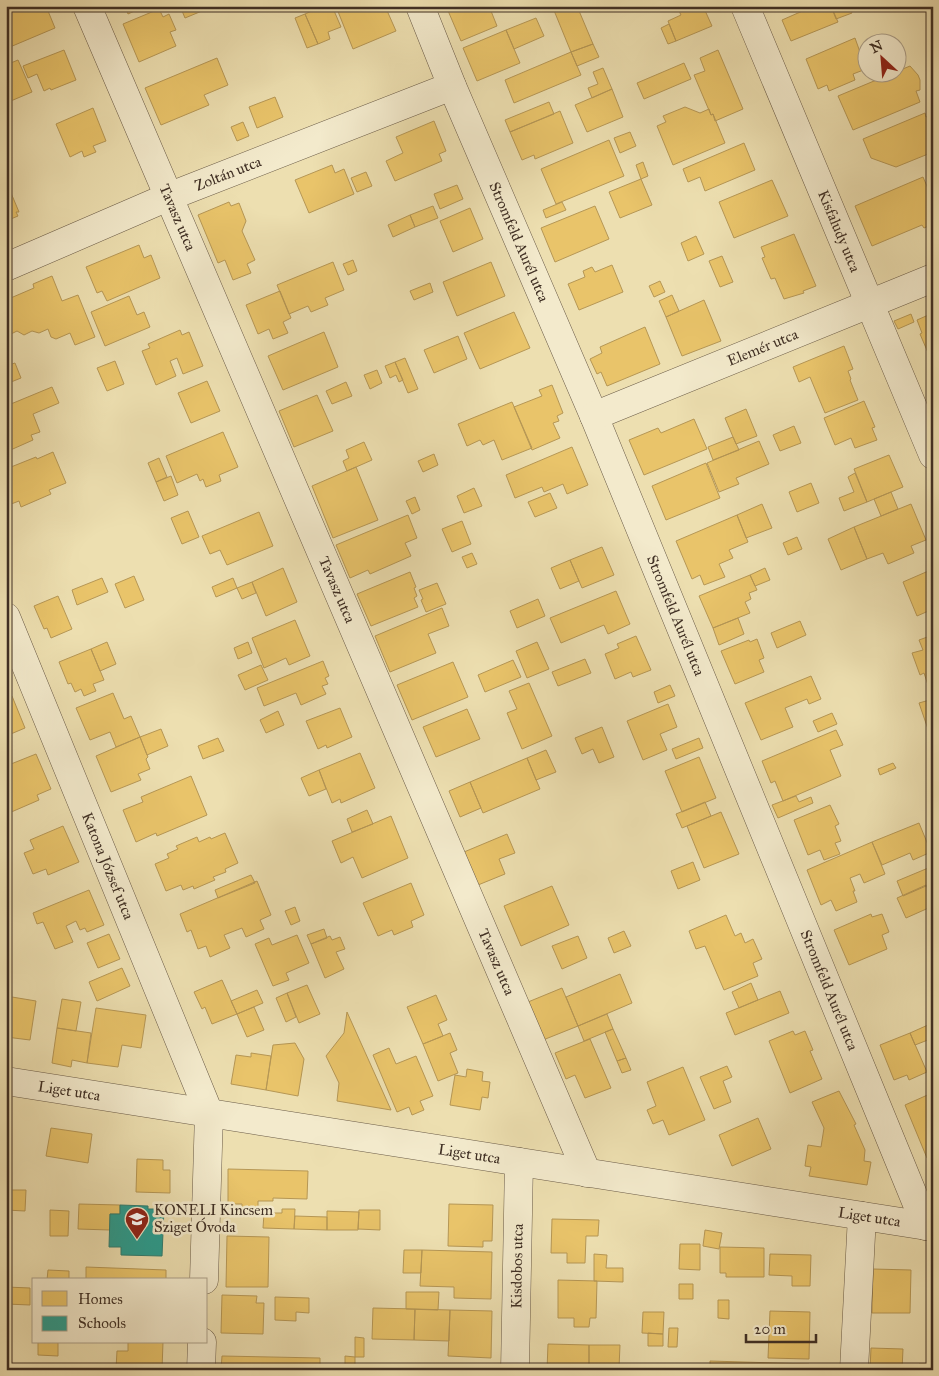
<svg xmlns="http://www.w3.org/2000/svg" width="939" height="1376" font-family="'IM FELL Great Primer',serif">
  <rect width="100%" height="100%" fill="#eddfb0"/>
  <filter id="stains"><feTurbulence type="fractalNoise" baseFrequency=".004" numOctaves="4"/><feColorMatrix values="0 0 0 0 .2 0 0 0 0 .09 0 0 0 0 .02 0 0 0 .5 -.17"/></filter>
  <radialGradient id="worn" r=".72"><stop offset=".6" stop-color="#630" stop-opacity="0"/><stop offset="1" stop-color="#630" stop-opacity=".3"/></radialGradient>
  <path fill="#e9c46a" stroke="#b69755" d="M6,6H46L55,28L10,47L8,40L6,41Z
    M125,6H145L128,14Z
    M180,6H214L185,18Z
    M323,6H332L341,27L328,32L330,39L318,44L305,14Z
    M343,6H385L396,31L353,49L337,9Z
    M446,6H489L497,26L461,41Z
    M556,6H577L593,44L571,52L553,8Z
    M690,6H703L712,26L676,41L668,21L681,15L679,11Z
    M814,6H831L838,22L791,41L782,20Z
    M831,6H849L852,13L836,19Z
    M159,9L163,17L169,14L176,30L170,32L176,46L139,62L123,24Z
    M305,14L318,44L307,48L295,18Z
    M536,18L544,36L514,49L506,30Z
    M669,24L676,41L668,44L661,28Z
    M506,30L520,63L477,81L463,48Z
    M855,38L866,69L853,74L855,80L829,91L827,85L818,89L806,59Z
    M593,44L599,57L577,66L571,52Z
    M64,50L76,80L51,90L50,88L44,91L37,74L28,78L23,66Z
    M718,50L743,109L715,121L713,114L711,115L694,75L705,71L700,58Z
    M571,52L581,75L514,103L505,80Z
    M217,58L228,85L204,95L209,105L161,125L145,88Z
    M18,60L32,92L6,103V65Z
    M684,63L691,79L644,99L637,83Z
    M910,66L918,75L920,80V90L916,91L920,102L853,130L838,96Z
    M603,68L612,89L592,98L588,88L598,84L593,72Z
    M612,89L623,117L587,132L575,105Z
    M275,97L283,117L257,128L249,107Z
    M549,102L554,114L510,132L505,120Z
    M685,107L700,113L709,109L711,115L713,114L725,143L673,165L657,126L666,122L663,116Z
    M93,108L106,141L93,146L96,152L84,157L82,151L70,157L56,124Z
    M560,111L573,143L535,159L534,155L522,160L510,132Z
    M925,113L926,117L933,114V152L896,167L871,158L863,139Z
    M434,121L446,151L439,154L442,161L395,181L386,161L403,153L396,137Z
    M243,122L249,136L237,141L231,127Z
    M630,132L636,146L620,153L614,138Z
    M609,140L624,176L556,204L541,169Z
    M744,143L755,170L705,191L700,177L688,182L683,169Z
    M643,162L648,176L641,179L636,165Z
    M332,165L335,173L344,169L354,194L309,213L295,180Z
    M366,172L372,186L357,192L351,178Z
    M923,177L933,200V224L924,228L922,225L872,246L855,206Z
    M641,179L652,205L620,218L609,192Z
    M772,180L788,216L734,238L719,202Z
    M6,181L19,212H16L18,216L6,221Z
    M457,185L463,199L440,209L434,194Z
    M229,202L231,206L239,203L246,221L242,231L255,260L247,264L251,273L233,280L225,260L218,263L198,215Z
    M562,202L566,210L546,218L543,210Z
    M433,206L438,218L415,227L410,215Z
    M595,206L609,239L555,262L541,228Z
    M470,208L483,239L453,252L440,221Z
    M410,215L415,227L393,237L388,225Z
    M794,234L816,286L803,291L804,293L784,299L775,278L771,279L762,258L765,257L761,247Z
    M696,236L704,254L688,261L681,243Z
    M139,245L144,258L151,255L160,278L107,301L102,291L97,293L86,267Z
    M722,256L733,282L720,287L709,261Z
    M353,260L357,271L348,275L343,264Z
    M333,262L344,290L325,298L328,305L311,312L308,306L289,314L277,285Z
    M491,262L505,296L457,316L443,282Z
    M612,265L623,292L579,310L568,284L585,277L583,271L592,267L595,272Z
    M52,276L62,301L78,295L95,337L75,345L70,333L56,339L51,337L48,329L39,333L32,331L24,335L17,331L11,334L6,322V300L34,288L33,284Z
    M660,281L665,292L654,297L649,286Z
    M430,283L433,292L414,300L410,291Z
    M280,291L291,318L283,322L288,333L273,339L269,329L258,334L246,305Z
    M672,295L679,311L666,317L659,301Z
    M129,296L137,315L144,312L150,327L105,346L91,312Z
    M704,300L721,341L682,356L666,317Z
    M514,312L530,348L480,369L464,333Z
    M933,313V353L929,355L920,334L922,333L917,320Z
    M911,314L914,322L898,329L894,321Z
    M645,327L660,364L607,386L601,372L597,374L590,359L602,353L600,347Z
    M180,330L182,335L189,332L203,366L183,374L177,358L170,361L176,376L156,385L142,351L150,348L148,344Z
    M324,332L338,367L283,390L268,356Z
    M458,336L467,359L434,373L424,350Z
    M844,346L853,369L848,371L851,379L850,380L858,400L825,413L810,377L799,382L793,367Z
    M405,358L418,389L408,393L395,362Z
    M115,361L124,384L107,391L97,368Z
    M395,362L403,380L399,382L396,375L390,378L385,366Z
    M15,363L21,378L6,384V366Z
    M377,370L382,383L370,389L364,375Z
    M207,381L220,411L191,423L178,393Z
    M346,382L352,396L332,404L326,391Z
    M552,385L563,413L557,416L559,421L553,423L560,438L532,450L514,407L542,396L539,390Z
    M52,387L59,403L33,414L40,432L31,435L33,440L6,452V406Z
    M317,395L333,431L294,447L279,411Z
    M864,401L875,427L872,428L877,440L855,448L851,438L835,445L824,418Z
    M512,402L532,448L502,460L494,440L483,445L480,440L467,446L458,424Z
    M746,409L757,436L736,444L725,418Z
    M694,419L707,449L644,475L629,440L658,428L661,433Z
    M794,426L801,443L780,451L773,435Z
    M223,432L238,467L219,475L221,481L206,487L203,479L200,481L197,474L177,483L166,456Z
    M733,437L739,450L713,460L708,447Z
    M759,441L769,464L736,478L739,484L719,492L707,463Z
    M364,442L372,460L347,471L343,461L349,458L346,450Z
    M572,447L588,485L567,494L563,484L544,492L542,487L515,498L506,475Z
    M53,452L66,483L49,490L51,494L21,507L19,501L6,506V469L36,457L37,459Z
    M434,454L438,465L423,472L418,461Z
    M889,455L903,487L867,502L854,469Z
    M159,458L167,477L156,482L148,463Z
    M706,463L720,498L666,520L652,486Z
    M356,467L378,520L333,538L312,486Z
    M855,473L867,502L844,511L839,498L854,492L848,477Z
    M171,476L178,495L164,501L156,482Z
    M811,483L819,503L797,512L789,492Z
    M474,488L482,506L464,513L457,496Z
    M891,492L898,509L881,516L874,499Z
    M550,493L557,508L535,517L528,502Z
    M415,497L420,510L412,514L406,501Z
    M762,504L772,528L746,538L737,515Z
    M911,504L926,540L911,546L914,553L888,564L883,553L867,559L854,527Z
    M188,511L199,537L182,544L171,518Z
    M259,512L273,546L227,565L220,550L210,554L202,536Z
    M408,515L417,538L405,543L411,556L370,574L368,570L350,578L336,545Z
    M737,515L748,542L729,550L733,558L719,564L725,577L704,585L700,575L692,579L676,541Z
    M462,521L471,544L452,552L442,529Z
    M854,527L867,559L841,570L828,539Z
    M797,537L802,549L788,555L783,543Z
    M602,547L614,575L582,588L570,560Z
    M472,553L477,564L467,568L462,557Z
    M570,560L579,581L560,589L551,568Z
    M283,568L297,602L266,616L252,582Z
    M765,568L770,580L755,586L750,575Z
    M933,569V609L917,616L903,582Z
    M410,572L416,587L414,588L417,596L414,598L418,607L371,626L357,594Z
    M750,575L757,590L749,593L751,599L745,602L750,613L713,628L699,596Z
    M134,576L144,600L125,608L115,584Z
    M102,578L108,592L77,605L72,590Z
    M233,578L237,588L216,597L212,587Z
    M252,582L256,593L242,599L237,588Z
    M437,583L446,604L426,612L421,600L423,599L419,590Z
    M616,591L630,624L608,634L604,625L561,643L550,618Z
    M58,596L72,629L51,638L47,628L44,629L34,606Z
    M538,599L545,616L517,628L510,611Z
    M442,608L449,626L428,634L436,653L390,672L375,636Z
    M738,618L744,634L719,645L713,628Z
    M295,620L310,656L289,665L286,658L264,668L252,638Z
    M800,621L806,635L777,648L771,633Z
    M933,635V687L929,688L924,673L920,675L912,653L923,650L919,640Z
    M636,636L651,670L633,677L631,672L615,679L605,654L619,648L617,644Z
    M757,639L764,658L759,660L764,672L735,684L721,651L749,640L750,642Z
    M107,642L116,664L100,671L91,649Z
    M248,642L252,653L238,659L234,648Z
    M537,642L549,669L527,678L516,651Z
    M91,649L104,680L93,684L96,691L84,696L81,689L75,692L71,683L68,684L59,662Z
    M585,659L591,673L558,686L552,672Z
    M513,660L521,677L485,692L478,675Z
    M323,661L329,676L325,678L328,684L322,686L326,694L301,705L296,693L264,706L257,688Z
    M453,662L468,697L412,720L397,685Z
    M261,665L268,680L245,690L238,675Z
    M811,676L821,699L809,704L807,699L785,708L793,727L761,740L745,703Z
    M529,683L552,736L522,749L507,713L517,709L509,691Z
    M670,685L675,696L658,703L654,692Z
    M113,693L124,719L131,716L140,737L116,747L110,732L90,740L76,708Z
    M12,696L25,728L6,736V699Z
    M933,699V734L930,735L919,703Z
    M668,704L677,727L660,734L667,750L643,760L627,721Z
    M340,708L352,737L327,748L326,745L318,749L306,721Z
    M467,709L480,739L436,757L423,727Z
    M278,711L284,725L266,733L260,720Z
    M832,713L837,724L818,732L813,721Z
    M602,727L614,757L599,763L593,749L582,754L575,738Z
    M161,729L168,746L147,755L140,737Z
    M836,730L843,745L830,750L841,776L783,801L775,781L771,783L762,761Z
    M140,737L148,757L146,759L150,769L138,774L141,780L111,792L96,756Z
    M218,738L224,751L203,759L198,746Z
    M699,738L703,748L676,759L672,749Z
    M546,750L556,772L536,780L527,758Z
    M360,753L375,788L341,803L340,799L332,803L319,770Z
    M36,754L51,789L37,795L39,800L9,813L6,806V766Z
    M699,757L716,798L682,812L665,771Z
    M527,758L540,789L483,813L470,782Z
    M893,763L896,768L880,775L878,769Z
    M319,770L326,789L309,796L301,778Z
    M191,776L207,815L157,836L156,833L136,842L123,810L143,802L141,797Z
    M470,782L481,808L460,817L449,791Z
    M796,796L799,802L811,797L813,803L778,818L772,805Z
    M705,802L711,816L682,828L676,814Z
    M830,805L839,824L835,826L841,841L835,843L840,854L824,860L820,850L808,855L794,820Z
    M367,810L373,824L352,832L347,819Z
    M721,812L739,854L704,868L687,826Z
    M391,816L408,858L362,878L353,857L341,863L332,841Z
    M919,823L931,852L913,860L910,853L882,865L872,842Z
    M63,826L79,862L48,875L46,869L33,874L24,853L34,849L30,840Z
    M225,833L238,863L225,869L226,872L213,877L215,880L194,889L193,886L183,890L181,885L166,891L155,864L169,858L167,854L178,849L176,846L197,837L199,842L210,837L211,839Z
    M507,834L515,853L499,859L505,874L478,885L464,852Z
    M872,842L885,874L864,883L860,874L850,878L855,891H853L857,902L836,911L831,900L821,905L807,870Z
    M693,862L700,880L678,889L671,871Z
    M933,866V883L903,896L897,881Z
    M251,875L255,883L218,898L215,890Z
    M257,881L271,915L260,920L264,929L246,937L242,928L224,935L230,948L210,957L206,946L198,949L191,930L187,932L180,914Z
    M411,883L424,915L411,921L413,927L394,935L392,930L378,936L363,903Z
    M926,885L933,901V906L906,918L897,898Z
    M552,886L569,925L521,946L504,906Z
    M89,890L104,925L87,932L85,928L80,930L76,921L66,926L73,942L55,949L43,922L37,924L33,913Z
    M295,907L300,921L291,925L285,911Z
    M871,914L872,917L882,914L889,932L882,935L887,949L849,965L834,930Z
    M726,915L735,936L741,933L745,943L753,939L762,959L753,963L758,976L724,990L705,946L696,949L689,931Z
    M324,929L327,938L311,944L307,935Z
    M624,931L631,946L614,953L608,938Z
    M109,934L120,959L98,968L87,943Z
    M297,935L309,963L286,973L289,980L273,986L255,944L269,938L272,945Z
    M330,936L332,940L340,937L345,949L336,952L344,969L325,978L311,944Z
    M578,936L587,958L562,969L552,946Z
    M122,968L130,986L97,1001L89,982Z
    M620,974L632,1003L578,1026L566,997Z
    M222,980L237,1014L212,1024L205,1007L202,1009L194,992Z
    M751,983L758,1000L739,1008L732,992Z
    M307,985L320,1014L299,1023L287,993Z
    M562,988L578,1026L543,1040L528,1002Z
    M257,990L263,1003L237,1014L231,1001Z
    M780,991L789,1013L735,1035L726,1013Z
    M287,993L296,1017L286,1022L276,998Z
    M436,995L447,1020L438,1024L443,1036L423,1044L407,1007Z
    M6,996L36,1001L30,1040L6,1037Z
    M62,999L81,1002L76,1031L57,1028Z
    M254,1007L264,1030L247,1037L237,1014Z
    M96,1008L146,1015L141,1048L122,1045L118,1067L87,1063Z
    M347,1012L391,1110L337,1101L339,1083L326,1056L344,1033Z
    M607,1014L613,1029L584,1041L578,1026Z
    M928,1025L933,1038L915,1045L910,1033Z
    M57,1028L91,1033L87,1063L72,1060L71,1067L52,1063Z
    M613,1029L626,1058L617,1061L605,1032Z
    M793,1031L795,1035L805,1031L813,1050L810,1051L822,1079L790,1093L769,1041Z
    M450,1033L457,1050L450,1053L458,1073L438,1081L423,1044Z
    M910,1033L927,1072L909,1080L907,1075L894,1080L880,1045Z
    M590,1039L611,1088L585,1098L575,1075L566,1079L555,1053Z
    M295,1043L304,1059L298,1096L266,1090L273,1045Z
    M389,1048L396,1064L416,1056L433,1096L420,1101L424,1110L412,1115L409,1107L397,1112L373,1055Z
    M251,1053L271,1056L266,1090L231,1084L236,1055L251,1057Z
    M626,1058L631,1070L622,1073L617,1061Z
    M727,1066L732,1077L723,1081L731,1102L714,1109L700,1077Z
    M683,1067L705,1120L669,1135L663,1120L653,1124L647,1110L656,1106L647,1082Z
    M467,1069L483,1072L482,1081L490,1082L488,1098L482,1097L480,1110L450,1105L455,1075L466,1077Z
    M839,1091L856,1124L854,1125L865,1150L864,1161L871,1162L867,1185L809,1176L811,1167L805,1166L808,1145L821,1147L824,1128L812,1102Z
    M932,1093L933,1156L927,1158L905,1105Z
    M758,1118L771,1149L732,1166L719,1135Z
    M51,1128L92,1134L88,1163L46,1156Z
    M137,1159L163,1160V1170H170V1193L136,1192Z
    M228,1169L308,1171L307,1199L273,1198V1201H258V1210L242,1209V1204H228Z
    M6,1190H26L25,1211L6,1210Z
    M79,1204L120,1205V1214H110V1230L78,1229Z
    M449,1204L493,1205L492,1241H483V1247L448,1246Z
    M282,1209H295L294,1229L263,1228L264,1213H282Z
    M50,1210L69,1211L68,1236H50Z
    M359,1210H380V1230L358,1229Z
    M327,1211L359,1212L358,1230H327Z
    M295,1216L327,1217V1230L294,1229Z
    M552,1219L599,1220L598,1236H586L585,1263H567V1253H551Z
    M705,1230L722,1233L719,1249L703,1246Z
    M227,1236L269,1237L268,1287H226Z
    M680,1244H700V1270L679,1269Z
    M720,1247L764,1248V1277H726V1273H720Z
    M404,1250H422L421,1273H403Z
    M422,1250L492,1252L491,1299L454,1298V1287L420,1286Z
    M594,1254L607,1255L606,1268H623V1282L594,1281Z
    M770,1254L811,1255L810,1286H792V1276L769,1275Z
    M86,1267L166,1270V1280H86Z
    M873,1269L911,1270L910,1313H872Z
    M48,1270L69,1271V1280H47Z
    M558,1280L597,1281L596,1318H590L589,1327H574V1318H558Z
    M679,1284H693V1299H679Z
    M6,1287L30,1288V1305L6,1304Z
    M406,1292H439L438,1310L406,1309Z
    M222,1295L257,1296L256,1303H264L263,1334L221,1333Z
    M275,1297L309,1298V1313L296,1312V1321L275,1320Z
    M718,1300H729V1319L718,1318Z
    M373,1308L415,1309L414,1340L372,1339Z
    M415,1309L450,1310L449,1341L414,1340Z
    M450,1310L492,1311L491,1358L448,1356Z
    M770,1311L810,1312L809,1359L768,1358Z
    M643,1312H664L663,1334L642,1333Z
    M669,1328H678L677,1347H668Z
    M648,1333L663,1334V1346H648Z
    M355,1337L364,1338V1357H355Z
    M38,1342H58V1356L38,1355Z
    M128,1342H163L162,1370L116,1369L117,1351H128Z
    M548,1344L589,1345V1370H547Z
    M589,1345H620L619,1368L589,1367Z
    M871,1348L903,1349L902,1370H870Z
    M222,1356L320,1358V1370H221Z
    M345,1356L355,1357V1370H345Z
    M710,1361L809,1364V1370H710Z
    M919,1364H933V1370H919Z"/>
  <path fill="#2a9d8f" stroke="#307c6f" d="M120,1205L148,1206V1209H164L162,1256L121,1255V1247H109L110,1214H120Z"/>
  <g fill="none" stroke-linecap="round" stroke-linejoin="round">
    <g stroke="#6a5b47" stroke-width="29">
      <g id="street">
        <path id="s1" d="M87,6L587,1173"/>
        <path id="s2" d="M420,6L452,86L594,416L926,1226"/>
        <path id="s3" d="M745,6L933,455"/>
        <path id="s4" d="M6,267L168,197L452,86"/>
        <path id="s5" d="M594,416L933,278"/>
        <path id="s6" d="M6,617L209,1113L204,1280"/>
        <path id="s7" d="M6,1081L933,1227"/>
        <path d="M201,1370L202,1342"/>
        <path id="s8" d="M515,1370L519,1162"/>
        <path d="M854,1370L862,1216"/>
      </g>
    </g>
    <use href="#street" stroke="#f3eacc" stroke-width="28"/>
  </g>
  <defs>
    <g id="school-pin" transform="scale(1.25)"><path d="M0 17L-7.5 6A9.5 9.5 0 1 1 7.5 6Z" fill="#8f2418" stroke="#f3eacc"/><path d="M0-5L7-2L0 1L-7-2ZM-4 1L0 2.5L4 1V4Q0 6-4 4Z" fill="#fff"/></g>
  </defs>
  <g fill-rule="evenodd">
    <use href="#school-pin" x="137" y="1219"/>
  </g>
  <g text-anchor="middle" stroke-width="5" stroke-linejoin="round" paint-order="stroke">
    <g font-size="15" fill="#3f2f24" stroke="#f3eacc">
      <text dy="5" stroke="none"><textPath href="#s4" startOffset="241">Zoltán utca</textPath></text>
      <text dy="5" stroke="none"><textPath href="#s1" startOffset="230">Tavasz utca</textPath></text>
      <text dy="5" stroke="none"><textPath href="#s3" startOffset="244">Kisfaludy utca</textPath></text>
      <text dy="5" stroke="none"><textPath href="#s2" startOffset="256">Stromfeld Aurél utca</textPath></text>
      <text dy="5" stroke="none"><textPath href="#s5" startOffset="182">Elemér utca</textPath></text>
      <text dy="5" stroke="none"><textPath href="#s1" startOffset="635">Tavasz utca</textPath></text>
      <text dy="5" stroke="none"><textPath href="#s2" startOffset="661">Stromfeld Aurél utca</textPath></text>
      <text dy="5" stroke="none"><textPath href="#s6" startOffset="269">Katona József utca</textPath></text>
      <text dy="5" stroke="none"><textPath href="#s1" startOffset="1040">Tavasz utca</textPath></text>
      <text dy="5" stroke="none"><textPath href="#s2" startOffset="1066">Stromfeld Aurél utca</textPath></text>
      <text dy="5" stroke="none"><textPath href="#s7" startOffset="64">Liget utca</textPath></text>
      <text dy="5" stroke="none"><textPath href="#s7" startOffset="469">Liget utca</textPath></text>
      <text dy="5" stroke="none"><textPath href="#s7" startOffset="874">Liget utca</textPath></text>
      <text dy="5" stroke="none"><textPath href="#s8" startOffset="104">Kisdobos utca</textPath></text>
    </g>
    <g font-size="15" fill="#3f2f24" stroke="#f3eacc" text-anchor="start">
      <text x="154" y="1215">KONELI Kincsem<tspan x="154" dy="17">Sziget Óvoda</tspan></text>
    </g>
  </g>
  <rect width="939" height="1376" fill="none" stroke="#eddfb0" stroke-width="25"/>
  <rect x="8" y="8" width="924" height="1361" fill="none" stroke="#3f2f24" stroke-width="2.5"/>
  <rect x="12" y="12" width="914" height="1351" fill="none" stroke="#3f2f24"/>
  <rect x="32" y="1278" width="175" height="65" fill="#f3eacc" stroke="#ab9f89"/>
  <rect x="42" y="1291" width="25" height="15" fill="#e9c46a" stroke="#ab9f89"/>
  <text x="78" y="1304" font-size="15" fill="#3f2f24">Homes</text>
  <rect x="42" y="1316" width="25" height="15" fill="#2a9d8f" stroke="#ab9f89"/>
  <text x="78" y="1328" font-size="15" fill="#3f2f24">Schools</text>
  <g transform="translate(882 58) rotate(334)"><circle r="24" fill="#f3eacc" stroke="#ab9f89"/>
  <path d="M0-4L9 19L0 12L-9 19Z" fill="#8f2418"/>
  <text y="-8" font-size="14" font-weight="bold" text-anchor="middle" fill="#3f2f24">N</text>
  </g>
  <path d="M746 1334v8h70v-8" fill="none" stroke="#3f2f24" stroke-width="2.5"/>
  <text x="754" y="1334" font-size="15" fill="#3f2f24" stroke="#f3eacc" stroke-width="4" paint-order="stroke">20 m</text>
  <rect width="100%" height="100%" filter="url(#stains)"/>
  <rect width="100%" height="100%" fill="url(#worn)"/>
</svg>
